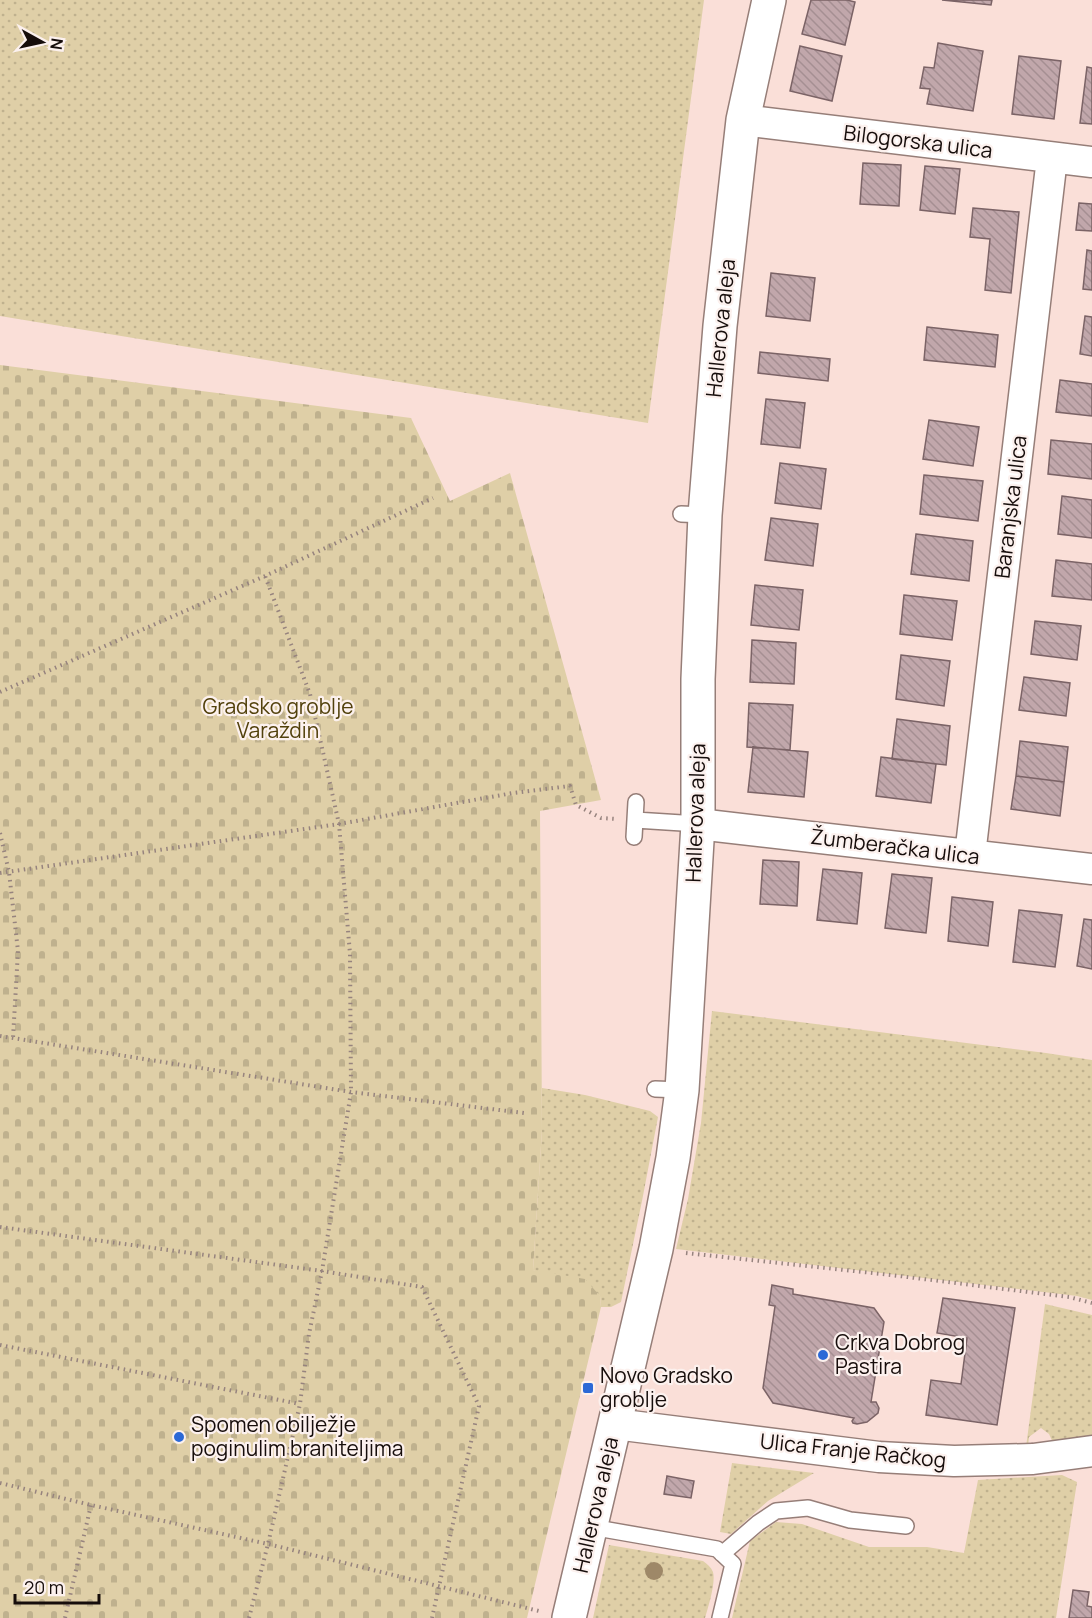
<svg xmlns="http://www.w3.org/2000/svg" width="1092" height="1618" font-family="Manrope,sans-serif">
  <defs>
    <pattern id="grass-dots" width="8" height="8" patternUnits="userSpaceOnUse" patternTransform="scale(1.5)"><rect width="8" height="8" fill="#dfcfa7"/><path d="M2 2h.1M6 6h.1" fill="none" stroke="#bfb18e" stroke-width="1.8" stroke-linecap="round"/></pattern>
    <pattern id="cemetery-stones" width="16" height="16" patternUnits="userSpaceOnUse" patternTransform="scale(1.5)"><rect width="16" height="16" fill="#dfcfa7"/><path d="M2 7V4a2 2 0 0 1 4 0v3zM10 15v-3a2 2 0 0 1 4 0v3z" fill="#bfb18e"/></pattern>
    <pattern id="building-back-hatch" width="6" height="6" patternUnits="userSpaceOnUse" patternTransform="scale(1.5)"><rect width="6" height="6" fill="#c1a7ab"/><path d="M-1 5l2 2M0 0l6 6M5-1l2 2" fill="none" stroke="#a58f92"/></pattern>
  </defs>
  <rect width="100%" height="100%" fill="#fadfd8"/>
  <path fill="url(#grass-dots)" d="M0,0H704L648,423L0,316Z
    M712,1011L1046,1053L1092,1060V1300L1077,1296L676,1249L688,1199L701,1123Z
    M542,1088L585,1095L650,1111L658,1117L642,1201L621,1302L611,1307H601L600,1296L533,1270L542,1130Z
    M1045,1304L1092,1315V1440L1054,1445L1049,1434L1041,1428L1029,1437L1028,1446L1026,1447Z
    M732,1463L814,1473L768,1501L731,1534L720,1532Z
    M1062,1475L1077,1482L1056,1618H732L750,1541L776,1522L802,1524L869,1547H927L964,1553L978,1480Z
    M609,1545L703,1561C707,1564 711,1567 713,1572C716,1583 708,1607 705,1618H593Z"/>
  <path fill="url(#cemetery-stones)" d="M0,365L411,418L450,501L510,473L601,800L540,811L542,1130L533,1270L585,1279L600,1296L601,1307L527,1618H0Z"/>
  <path fill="url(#building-back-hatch)" stroke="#7b6366" stroke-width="1.5" d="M811,0H847L855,2L845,45L802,34Z
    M942,0H992L991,5Z
    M938,43L983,51L973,111L927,104L930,89L920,88L924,67L934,68Z
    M800,46L842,56L832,101L790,91Z
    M1019,56L1061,61L1054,119L1012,114Z
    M1087,67L1092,68V124L1080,123Z
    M863,163L901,165L899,206L860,204Z
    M925,166L960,169L955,214L920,210Z
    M1079,203L1092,204V231L1076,230Z
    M973,208L1019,212L1011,293L985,290L990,239L970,237Z
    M1087,250L1092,251V290L1083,289Z
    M771,273L815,278L810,321L766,316Z
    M1085,316L1092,317V356L1080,354Z
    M927,327L998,335L995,367L924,360Z
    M760,352L830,359L828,381L758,373Z
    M1060,380L1092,384V416L1056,412Z
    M766,399L805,403L800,448L761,444Z
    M929,420L979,427L973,466L923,459Z
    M1051,440L1092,444V479L1048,474Z
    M780,463L826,469L821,509L775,503Z
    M924,475L983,481L978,521L920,514Z
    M1062,496L1092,500V538L1058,534Z
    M771,518L818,524L813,566L765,560Z
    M916,534L973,541L969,581L911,574Z
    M1056,560L1092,564V600L1052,596Z
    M755,585L803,590L799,630L751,625Z
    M904,595L957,601L952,640L900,634Z
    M1035,621L1081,626L1077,660L1031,654Z
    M752,640L796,643L794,684L750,682Z
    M901,655L950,661L944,706L896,699Z
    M1024,677L1070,683L1066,716L1019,710Z
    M749,703L793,705L790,750L747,747Z
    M897,719L950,726L946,765L892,759Z
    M1020,741L1068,747L1064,782L1016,776Z
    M753,747L808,752L804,797L748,792Z
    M881,757L936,764L931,803L876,796Z
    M1016,776L1064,782L1060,816L1011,809Z
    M763,860L799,862L797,906L760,904Z
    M823,869L862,873L857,924L817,920Z
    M892,874L932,878L926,933L885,928Z
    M952,897L993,902L988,946L948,941Z
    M1019,910L1062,915L1055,967L1013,962Z
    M1084,919L1092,920V969L1077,966Z
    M772,1285L793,1289V1294L874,1308L884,1322L871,1402H876L879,1408L878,1413L867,1422L857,1424L853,1423L852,1421L854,1418L773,1403L763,1388L775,1306L769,1305Z
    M943,1298L1015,1308L997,1425L926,1415L931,1380L961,1384L967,1338L937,1333Z
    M667,1476L694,1481L691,1498L664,1494Z
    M1073,1590L1089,1592L1087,1606L1092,1607V1618H1069Z"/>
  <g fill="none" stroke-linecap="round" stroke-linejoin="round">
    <g stroke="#967e78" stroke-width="18">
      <path id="lane" d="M681,514L705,515
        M635,820L698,824
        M634,837L636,802
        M655,1089L682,1090
        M591,1527L717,1549L733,1564L720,1618
        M722,1554L758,1523L776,1511L808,1508L850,1520L906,1526"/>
    </g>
    <g stroke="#967e78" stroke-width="33">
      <path id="street" d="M743,120L1092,162
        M698,824L1092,869
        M970,855L1052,158
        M615,1424L879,1457L954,1461L1033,1459L1092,1451"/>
    </g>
    <g stroke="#967e78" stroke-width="36">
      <path id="secondary" d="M569,1618L656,1249L673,1158L682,1090L698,824V679L705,515L720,326L743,120L769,0"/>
    </g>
    <path stroke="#96837e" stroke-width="4" stroke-dasharray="1.5 4.5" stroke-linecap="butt" d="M0,692L265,576L433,498
      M0,833L9,872L18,951L13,1038
      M0,873L339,824L513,793L570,786L576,805L601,818L616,819
      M0,1036L351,1092L524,1113
      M0,1227L322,1271L422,1287L479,1406L432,1618
      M686,1253L891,1275L1069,1297L1092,1303
      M0,1345L300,1404
      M0,1483L91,1505L268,1544L539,1611
      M65,1618L91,1505
      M249,1618L268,1544L300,1404L309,1334L322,1271L351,1092L350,954L339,824L310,694L265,576"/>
    <use href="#lane" stroke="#fff" stroke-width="15"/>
    <use href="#street" stroke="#fff" stroke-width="30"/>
    <use href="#secondary" stroke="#fff" stroke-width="33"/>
  </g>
  <circle fill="#9e8868" cx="654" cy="1571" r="9"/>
  <g fill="#2c69d6" stroke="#fcf1ee" stroke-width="2">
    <circle cx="823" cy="1355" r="6"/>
    <rect x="582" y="1382" width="12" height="12" rx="3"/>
    <circle cx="179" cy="1437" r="6"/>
  </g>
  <g text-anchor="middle" stroke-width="4.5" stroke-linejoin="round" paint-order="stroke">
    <g font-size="21" fill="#160d0b" stroke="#fcf1ee">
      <text transform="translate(918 142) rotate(7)" y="7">Bilogorska ulica</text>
      <text transform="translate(721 328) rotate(-84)" y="7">Hallerova aleja</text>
      <text transform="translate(1011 507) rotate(-83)" y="7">Baranjska ulica</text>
      <text transform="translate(696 813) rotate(-88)" y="7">Hallerova aleja</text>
      <text transform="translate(895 847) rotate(7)" y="7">Žumberačka ulica</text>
      <text transform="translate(853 1451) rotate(6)" y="7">Ulica Franje Račkog</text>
      <text transform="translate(596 1505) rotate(-77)" y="7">Hallerova aleja</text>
    </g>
    <g font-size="21" fill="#52410c" stroke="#fcf1ee">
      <text x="278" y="714">Gradsko groblje<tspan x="278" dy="24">Varaždin</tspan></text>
    </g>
    <g font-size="21" fill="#160d0b" stroke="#fcf1ee" text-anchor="start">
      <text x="835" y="1350">Crkva Dobrog<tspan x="835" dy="24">Pastira</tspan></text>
      <text x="600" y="1383">Novo Gradsko<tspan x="600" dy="24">groblje</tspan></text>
      <text x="191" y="1432">Spomen obilježje<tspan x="191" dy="24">poginulim braniteljima</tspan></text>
    </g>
  </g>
  <g transform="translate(42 42) rotate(98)" stroke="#fcf1ee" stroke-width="4.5" paint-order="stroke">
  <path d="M0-4.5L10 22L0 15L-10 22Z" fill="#160d0b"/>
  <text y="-9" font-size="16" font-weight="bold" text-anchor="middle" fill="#160d0b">N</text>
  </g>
  <path d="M15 1594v9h84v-9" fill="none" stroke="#160d0b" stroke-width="3"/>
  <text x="24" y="1594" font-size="18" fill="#160d0b" stroke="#fcf1ee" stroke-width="4.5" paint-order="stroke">20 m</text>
</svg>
